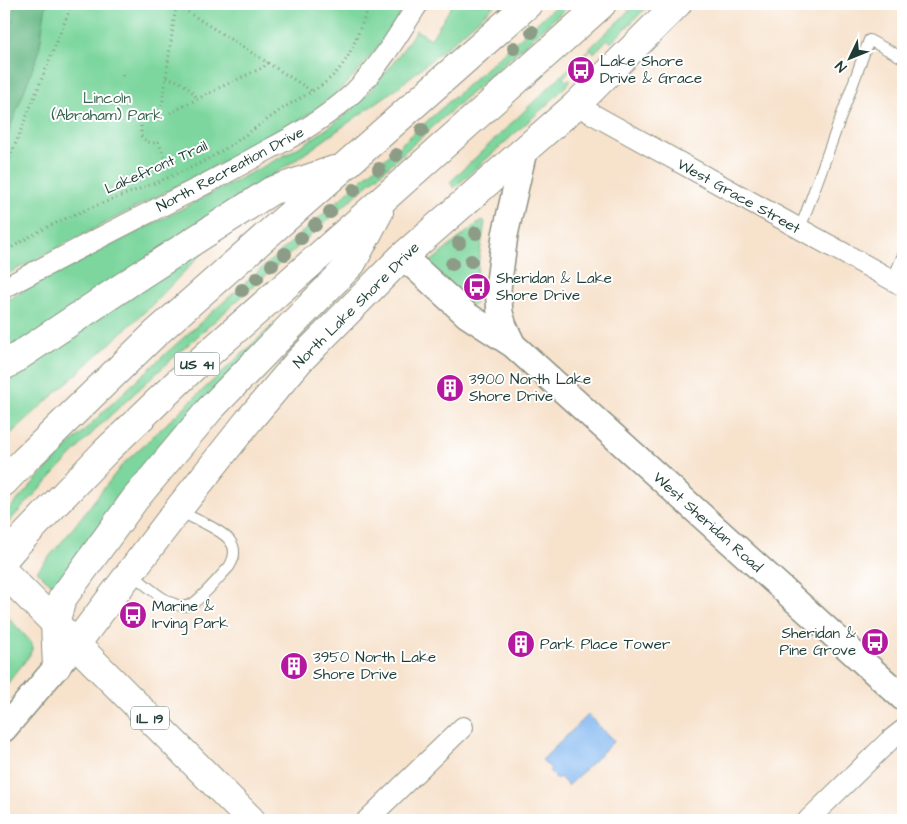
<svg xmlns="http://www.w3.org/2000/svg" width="907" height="824" font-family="'Architects Daughter',sans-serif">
  <rect width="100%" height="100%" fill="#fff"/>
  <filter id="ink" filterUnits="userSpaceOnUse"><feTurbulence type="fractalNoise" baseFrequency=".02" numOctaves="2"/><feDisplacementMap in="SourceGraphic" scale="10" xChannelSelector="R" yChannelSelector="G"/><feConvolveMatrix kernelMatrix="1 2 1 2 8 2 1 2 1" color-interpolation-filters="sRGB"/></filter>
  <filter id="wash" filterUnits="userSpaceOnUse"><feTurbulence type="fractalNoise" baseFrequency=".0096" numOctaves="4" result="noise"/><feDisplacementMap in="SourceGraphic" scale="20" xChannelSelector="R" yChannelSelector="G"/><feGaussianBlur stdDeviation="1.12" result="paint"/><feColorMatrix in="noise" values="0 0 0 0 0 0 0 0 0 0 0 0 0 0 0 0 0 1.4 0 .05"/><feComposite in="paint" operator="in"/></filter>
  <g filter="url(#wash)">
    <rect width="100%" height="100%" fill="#f7e2cc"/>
    <path fill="#7cd69d" stroke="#4e8a68" d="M4,4H407C383,42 356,80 319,107C306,117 291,125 277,134L4,276Z
      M453,4H496L448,46L397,88L313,148L4,359V301L266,165C284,156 302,146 319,134C360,107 390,71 416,30L431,39Z
      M558,4H571L173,358L100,425L4,527V515C85,423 178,342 270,261C366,176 462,90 558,4Z
      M636,4H650L611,43L608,39L594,53L591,50L589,51L563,78L566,81L569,79L571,81L550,102L454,188L450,182Z
      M483,220L485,222L478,264L475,304L473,306L428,264L468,231Z
      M209,246L150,307L4,440V381L129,294Z
      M274,324L56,585C48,583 43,577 37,571L66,537L122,465Z
      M4,613L31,642L33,647L29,656L4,688Z"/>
    <path fill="#65b784" stroke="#427a5c" d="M14,4H46L39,52L4,144V39L14,18Z"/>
    <path fill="#82b7f1" stroke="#507a92" d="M588,715L614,741L568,786L560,777L557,779L549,771L551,769L542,760Z"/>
  </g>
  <g filter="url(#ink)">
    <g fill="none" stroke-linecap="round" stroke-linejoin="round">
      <g stroke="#8b9080" stroke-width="12">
        <path id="service" d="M800,229L869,40L903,58
          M892,280L903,255
          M131,573C144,583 173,612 190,605C200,601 220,576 229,567C244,543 223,533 204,523C195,519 187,515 178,511"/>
      </g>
      <g stroke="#8b9080" stroke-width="22">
        <path id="minor" d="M576,105L903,286
          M4,288C68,254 131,221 196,189C219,177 243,164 266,151C297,135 328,117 354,92C379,67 399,34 418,4
          M367,820L463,727
          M808,820L889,741L903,730"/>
      </g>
      <g stroke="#8b9080" stroke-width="28">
        <path id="tertiary" d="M402,257L418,270L467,315L513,345L903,698
          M513,345L504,326L500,313L498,289L505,235L524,151
          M4,729L70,651"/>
      </g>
      <g stroke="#8b9080" stroke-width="30">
        <path id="secondary" d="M76,644L177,511L249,420L299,361L402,257L576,105L677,4"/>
      </g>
      <g stroke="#8b9080" stroke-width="30">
        <path id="primary" d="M4,572L251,820"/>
      </g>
      <g stroke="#8b9080" stroke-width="30">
        <path id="motorway" d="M4,366L136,278L271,191L334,170
          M4,482L25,460L155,334L528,4
          M4,559L16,545L106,451L199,362L388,195L602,4
          M57,666L55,623L62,599L135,499L210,409L352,263L379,212"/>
      </g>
      <path stroke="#8b9080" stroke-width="3" stroke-dasharray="1 4" stroke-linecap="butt" d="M175,4L312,91
        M122,76L123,74
        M166,78C181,80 188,87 198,99
        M162,106L175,12L179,6
        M170,113L223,86L264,67L267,62
        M141,126V136L147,142L155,143L162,140
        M158,142L168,163
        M4,172L72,4
        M4,253C59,214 125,197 186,170C222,154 253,129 285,107C304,95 326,86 340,68C355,50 359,24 372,4"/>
      <use href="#service" stroke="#fff" stroke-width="10"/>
      <use href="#minor" stroke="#fff" stroke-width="20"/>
      <use href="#tertiary" stroke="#fff" stroke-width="25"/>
      <use href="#secondary" stroke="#fff" stroke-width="28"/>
      <use href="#primary" stroke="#fff" stroke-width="28"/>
      <use href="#motorway" stroke="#fff" stroke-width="28"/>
    </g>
    <g fill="#8d9c87">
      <circle cx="532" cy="32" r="7"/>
      <circle cx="514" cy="48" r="7"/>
      <circle cx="422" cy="130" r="7"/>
      <circle cx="396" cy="155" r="7"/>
      <circle cx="379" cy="169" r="7"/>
      <circle cx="354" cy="190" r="7"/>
      <circle cx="330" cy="212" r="7"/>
      <circle cx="315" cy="225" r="7"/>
      <circle cx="476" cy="233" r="7"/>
      <circle cx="301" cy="238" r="7"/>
      <circle cx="459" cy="243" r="7"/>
      <circle cx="285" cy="254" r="7"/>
      <circle cx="471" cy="261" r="7"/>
      <circle cx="452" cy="264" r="7"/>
      <circle cx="272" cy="265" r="7"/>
      <circle cx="257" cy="278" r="7"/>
      <circle cx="242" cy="290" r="7"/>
      <circle cx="469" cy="290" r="7"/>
    </g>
  </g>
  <defs>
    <g id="bus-disc" transform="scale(1.4375)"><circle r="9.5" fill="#b5179e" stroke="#fff"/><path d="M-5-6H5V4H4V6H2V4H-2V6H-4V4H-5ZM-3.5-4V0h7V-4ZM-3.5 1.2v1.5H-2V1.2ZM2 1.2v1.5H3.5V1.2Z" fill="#fff"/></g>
    <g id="building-disc" transform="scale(1.4375)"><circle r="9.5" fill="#b5179e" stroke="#fff"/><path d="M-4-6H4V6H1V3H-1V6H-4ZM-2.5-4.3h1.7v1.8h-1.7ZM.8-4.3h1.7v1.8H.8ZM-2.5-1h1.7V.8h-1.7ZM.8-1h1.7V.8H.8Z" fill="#fff"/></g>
  </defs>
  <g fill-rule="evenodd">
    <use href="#bus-disc" x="581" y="70"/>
    <use href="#bus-disc" x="477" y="287"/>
    <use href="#building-disc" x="450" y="388"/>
    <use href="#bus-disc" x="133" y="615"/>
    <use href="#bus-disc" x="875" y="642"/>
    <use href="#building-disc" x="521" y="644"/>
    <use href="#building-disc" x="294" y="666"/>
  </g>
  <g text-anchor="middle" stroke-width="4" stroke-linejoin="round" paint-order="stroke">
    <g fill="#fff" stroke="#627771" stroke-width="1">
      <rect x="174.5" y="352.5" width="45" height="23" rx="4"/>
      <rect x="131" y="706.5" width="38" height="23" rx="4"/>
    </g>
    <g font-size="14" font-weight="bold" fill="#1f3d34">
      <text x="197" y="369">US 41</text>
      <text x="150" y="723">IL 19</text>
    </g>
    <g font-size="15" fill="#1f3d34" stroke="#fff" text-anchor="start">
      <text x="600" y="66">Lake Shore<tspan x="600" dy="17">Drive &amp; Grace</tspan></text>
      <text x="496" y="283">Sheridan &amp; Lake<tspan x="496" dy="17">Shore Drive</tspan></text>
      <text x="469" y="384">3900 North Lake<tspan x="469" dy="17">Shore Drive</tspan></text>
      <text x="152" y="611">Marine &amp;<tspan x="152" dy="17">Irving Park</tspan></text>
      <text x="856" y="638" text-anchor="end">Sheridan &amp;<tspan x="856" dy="17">Pine Grove</tspan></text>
      <text x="540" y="649">Park Place Tower</text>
      <text x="313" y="662">3950 North Lake<tspan x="313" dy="17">Shore Drive</tspan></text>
    </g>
    <g font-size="15" fill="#36634e" stroke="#fff">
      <text x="107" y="103">Lincoln<tspan x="107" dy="17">(Abraham) Park</tspan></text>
    </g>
    <g font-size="15" fill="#1f3d34" stroke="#fff">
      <text transform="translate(156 167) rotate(-24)" y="5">Lakefront Trail</text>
      <text transform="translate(230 169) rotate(-28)" y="5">North Recreation Drive</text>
      <text transform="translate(739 196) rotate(29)" y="5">West Grace Street</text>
      <text transform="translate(356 305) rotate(-45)" y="5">North Lake Shore Drive</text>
      <text transform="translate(708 522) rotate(42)" y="5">West Sheridan Road</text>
    </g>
  </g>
  <rect width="907" height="824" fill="none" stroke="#fff" stroke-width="20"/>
  <g transform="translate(850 58) rotate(227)" stroke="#ffffff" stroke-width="4" paint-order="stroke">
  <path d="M0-4L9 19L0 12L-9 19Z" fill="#1f3d34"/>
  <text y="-8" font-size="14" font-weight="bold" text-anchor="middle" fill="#1f3d34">N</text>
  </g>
</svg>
